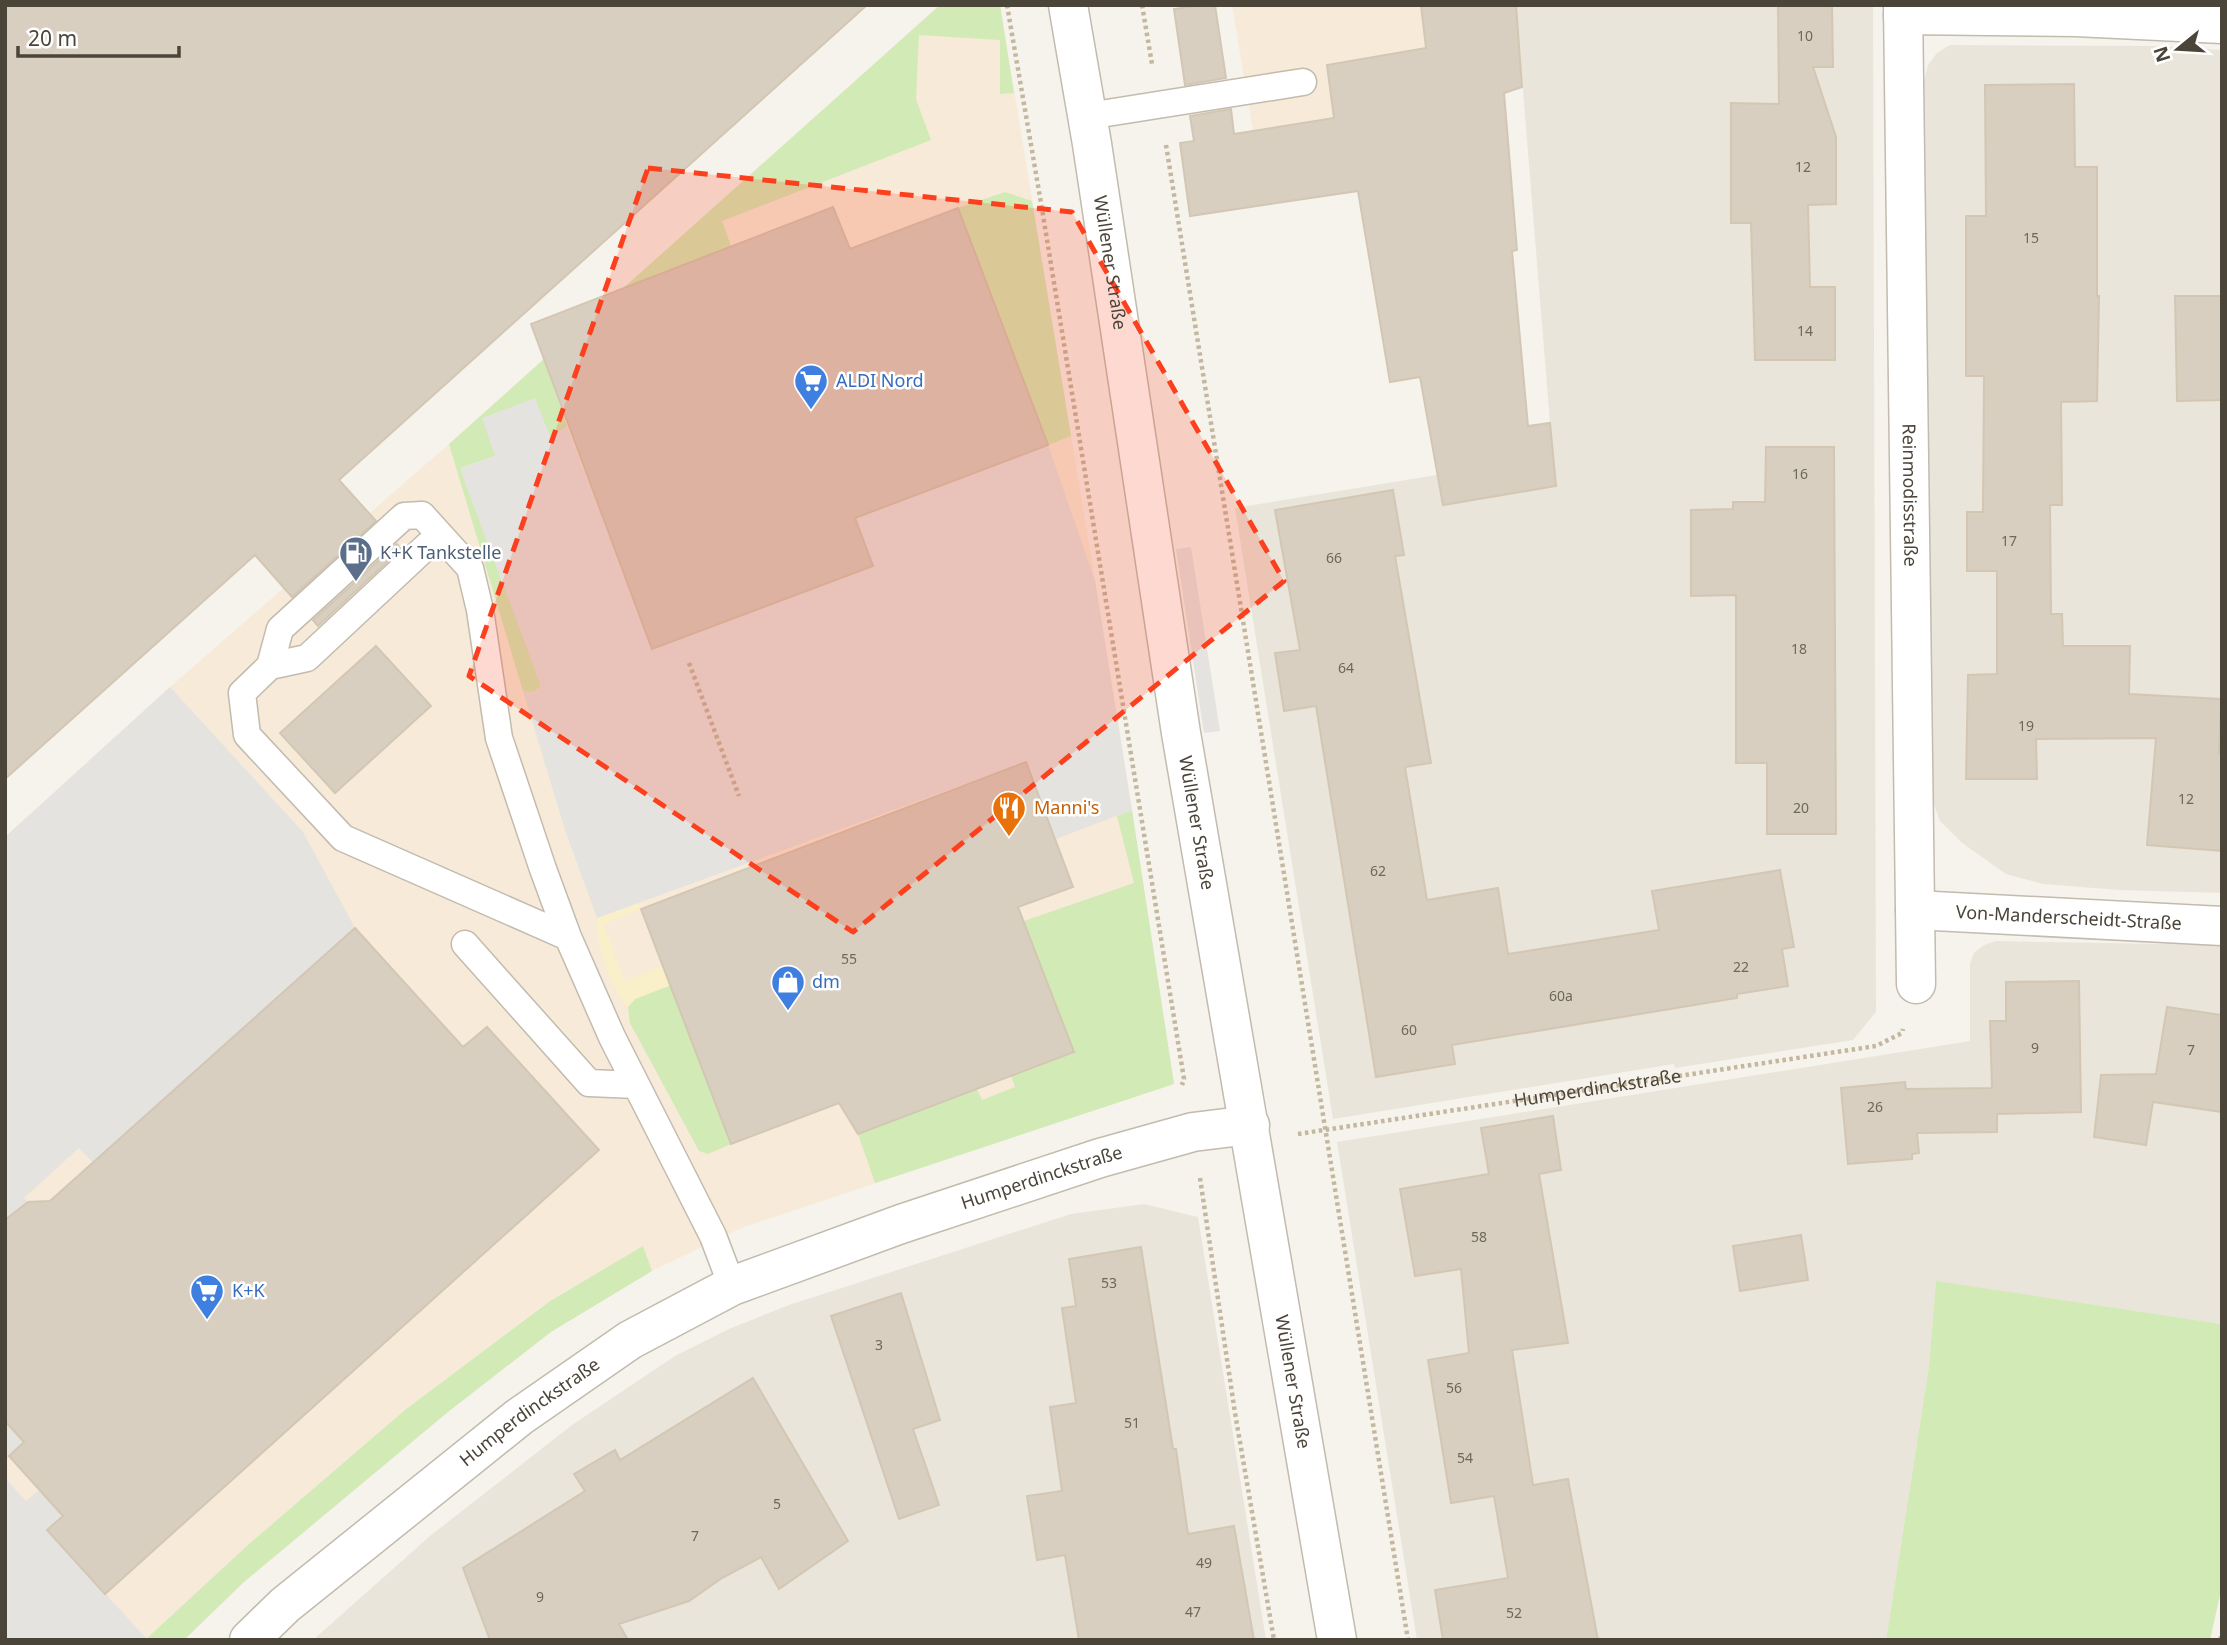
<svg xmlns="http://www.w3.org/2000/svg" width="2227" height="1645" font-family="'Noto Sans',sans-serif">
  <rect width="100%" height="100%" fill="#f6f3ec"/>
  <path fill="#eae5da" d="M1516,5H1873L1876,1012L1853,1040L1675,1068L1674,1064L1333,1119L1235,508L1449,473L1550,423Z
    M1950,45L2158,46L2222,50V893L2119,890L2043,884L2006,874L1962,843L1940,821L1932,799L1928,766L1924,81L1928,65L1937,53Z
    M1996,941L2222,945V1324L1936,1282L1929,1366L1886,1640H1417L1337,1142L1970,1041V964L1974,953L1984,945Z
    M1144,1204L1198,1217L1266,1640H313L430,1536L572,1425L675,1356L729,1329L789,1305L1071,1214Z"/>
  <path fill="#f7ead8" d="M940,5H1000L1118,720L1174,1084L741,1228L652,1271L643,1247L549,1301L405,1410L249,1544L145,1640H5V837L170,687L449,444Z
    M1232,5H1516L1522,87L1253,131Z"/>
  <path fill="#d2eab5" d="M940,5H1000L1014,93L1000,94V40L919,35L916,99L931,140L722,221L731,246L695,260L554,386L567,427L550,436L461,468L541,686C536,692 530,694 523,691L449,444Z
    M1005,192L1032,201L1071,436L1048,445L958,208Z
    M1132,810L1174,1084L875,1183L858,1134L977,1089L982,1100L1015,1087L1011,1076L1073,1052L1024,921L1134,883L1117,816Z
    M671,985L731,1144L708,1154L699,1151L630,1023L628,1007L635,999Z
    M643,1246L652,1271L551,1332L448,1412L244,1582L184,1640H145L249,1544L405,1410L550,1301Z
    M1936,1281L2222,1324V1586L2210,1640H1886L1929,1366Z"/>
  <path fill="#f9efc9" d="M639,903L641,909L603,924L625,981L663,966L671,985L635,999L628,1007C609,985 596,947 597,918Z"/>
  <path fill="#e5e3e0" d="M535,398L550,436L567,427L652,649L873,566L855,518L1048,445L1095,581L1132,810L1056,839L1025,762L597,918L565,830L523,691L529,693L538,690L541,686L460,469L495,456L482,418Z
    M1191,547L1220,731L1204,733L1176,549Z
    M170,687L303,832L355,928L93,1163L79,1148L24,1198L28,1202L5,1220V837Z
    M5,1421L24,1442L5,1460Z
    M5,1478L26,1501L39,1490L63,1516L47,1530L146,1638L145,1640H5Z"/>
  <path fill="#d8cfc1" stroke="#d3c7b4" stroke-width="2" d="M5,5H867L339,480L376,521L292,597L255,555L5,779Z
    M1202,5H1215L1226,78L1185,85L1174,9Z
    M1421,5H1516L1522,87L1504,93L1517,250L1512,251L1528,426L1550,423L1556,486L1443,505L1420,377L1390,382L1358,191L1190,216L1180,143L1194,141L1190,116L1231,109L1234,134L1334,118L1327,65L1426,48Z
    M1778,5H1832L1833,67H1813L1836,137V204L1808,205L1810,287H1835V360H1755L1751,223H1731V103L1779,104Z
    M2074,84L2075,167H2097V296H2099L2097,401L2061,402L2062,505H2050L2051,614H2062L2063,646H2130L2129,694L2221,699L2219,753L2222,754V851L2147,845L2156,738L2036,739L2037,779H1966L1968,675L1997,674V571H1967V512H1983L1984,376H1966V216H1986L1985,85Z
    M833,207L850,249L958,208L1048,445L855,518L873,566L652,649L531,324Z
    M2175,296H2222V400L2177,401Z
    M1766,447H1834L1836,834H1767V763H1736V595L1691,596V510L1733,509V502H1765Z
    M1393,490L1404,555L1395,556L1431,763L1405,767L1427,900L1498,888L1508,954L1659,930L1652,891L1780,870L1794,947L1782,949L1788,986L1737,994V998L1452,1045L1455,1064L1376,1077L1316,706L1284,711L1275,653L1300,650L1275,510Z
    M397,544L401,549L318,626L313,620Z
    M376,646L431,706L335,793L280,733Z
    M1026,762L1073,887L1018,907L1074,1052L858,1134L839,1103L731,1144L641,909Z
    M355,928L463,1047L487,1027L599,1150L105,1594L47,1530L63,1516L9,1456L24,1442L5,1421V1220L28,1202L50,1201Z
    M2079,981L2081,1112L1997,1114V1132L1917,1133L1919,1153L1912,1154V1159L1848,1164L1841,1088L1905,1082L1906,1089L1992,1088L1990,1021H2006V982Z
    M2167,1007L2222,1015V1112L2153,1102L2146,1145L2094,1137L2101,1075L2156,1074Z
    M1553,1116L1561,1170L1539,1174L1568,1343L1512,1350L1533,1485L1568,1479L1598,1640H1443L1435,1590L1508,1578L1494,1496L1451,1503L1428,1360L1469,1353L1461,1269L1415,1276L1400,1189L1489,1174L1481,1128Z
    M1801,1235L1808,1280L1740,1291L1733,1246Z
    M1141,1247L1173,1449H1176L1188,1534L1234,1526L1254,1640H1079L1065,1555L1037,1560L1027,1496L1062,1491L1050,1407L1076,1403L1062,1308L1076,1306L1069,1259Z
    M901,1293L940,1420L913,1429L939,1505L899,1519L831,1316Z
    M753,1378L848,1541L779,1589L761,1557L722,1578L689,1601L619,1624L628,1640H490L463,1568L585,1491L574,1474L615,1450L620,1460Z"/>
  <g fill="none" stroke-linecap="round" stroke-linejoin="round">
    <g stroke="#c2bbae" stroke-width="29">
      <path id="service" d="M1088,116L1303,82
        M446,542L428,545L307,658L270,666L242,693L247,735L343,838L568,937
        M270,666L280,629L404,516L422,515L470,568L480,610L499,738L543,869L568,937L612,1037L713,1236L732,1286
        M465,944L589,1083L636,1085"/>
    </g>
    <g stroke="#c2bbae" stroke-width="41">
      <g id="minor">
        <path id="s2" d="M1903,5L1916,984"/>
        <path d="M1903,15L2076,17L2222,24"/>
        <path id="s3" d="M1915,910L2222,926"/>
        <path id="s4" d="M249,1640L285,1605L519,1417L630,1340L732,1286L901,1224L1100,1158L1193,1132L1250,1125"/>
      </g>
    </g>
    <g stroke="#c2bbae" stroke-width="41">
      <g id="tertiary">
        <path id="s5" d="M1068,5L1092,144L1181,733L1337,1640"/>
      </g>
    </g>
    <g stroke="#c4b79f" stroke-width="4.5" stroke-dasharray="3.5 3.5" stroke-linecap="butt">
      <path d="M1007,5L1041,203L1184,1079L1182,1085"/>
      <path d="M1142,5L1152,64"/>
      <path d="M1166,145L1408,1640"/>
      <path d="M689,663L739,796"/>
      <path id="s1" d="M1298,1134L1876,1046L1902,1033L1903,1029"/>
      <path d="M1200,1178L1235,1413L1274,1640"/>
      <path d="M2220,1640L2222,1633"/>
    </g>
    <use href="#service" stroke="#fff" stroke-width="26"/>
    <use href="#minor" stroke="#fff" stroke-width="38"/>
    <use href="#tertiary" stroke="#fff" stroke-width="38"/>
  </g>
  <path fill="#fc3f1d" fill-opacity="0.2" stroke="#fc3f1d" stroke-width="5" stroke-dasharray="14 9" stroke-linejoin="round" d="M648,168L1072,212L1284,581L853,932L469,676Z"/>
  <defs>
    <g id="supermarket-pin" transform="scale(1.75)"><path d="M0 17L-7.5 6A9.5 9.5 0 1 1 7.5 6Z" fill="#3f7fe0" stroke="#fff"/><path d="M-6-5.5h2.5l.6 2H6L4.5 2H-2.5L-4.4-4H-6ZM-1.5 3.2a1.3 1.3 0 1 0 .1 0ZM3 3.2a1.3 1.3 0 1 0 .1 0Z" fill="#fff"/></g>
    <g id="fuel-pin" transform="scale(1.75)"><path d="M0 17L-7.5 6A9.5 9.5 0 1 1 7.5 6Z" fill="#5c6f8a" stroke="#fff"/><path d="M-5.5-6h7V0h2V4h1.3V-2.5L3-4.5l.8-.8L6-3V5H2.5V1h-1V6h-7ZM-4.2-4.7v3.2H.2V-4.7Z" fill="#fff"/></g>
    <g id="restaurant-pin" transform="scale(1.75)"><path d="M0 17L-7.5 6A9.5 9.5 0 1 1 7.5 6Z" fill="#e8710a" stroke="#fff"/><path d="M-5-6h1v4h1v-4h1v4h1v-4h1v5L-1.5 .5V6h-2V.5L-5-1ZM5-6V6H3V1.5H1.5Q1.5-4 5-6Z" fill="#fff"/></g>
    <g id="shop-pin" transform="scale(1.75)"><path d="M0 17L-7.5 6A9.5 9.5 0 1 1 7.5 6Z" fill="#3f7fe0" stroke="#fff"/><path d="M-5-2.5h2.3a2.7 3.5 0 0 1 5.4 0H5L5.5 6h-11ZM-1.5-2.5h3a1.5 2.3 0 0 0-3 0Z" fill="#fff"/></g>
  </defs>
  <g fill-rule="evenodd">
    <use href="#supermarket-pin" x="811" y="381"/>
    <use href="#fuel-pin" x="356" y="553"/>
    <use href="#restaurant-pin" x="1009" y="808"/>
    <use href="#shop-pin" x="788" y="982"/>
    <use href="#supermarket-pin" x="207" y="1291"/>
  </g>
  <g text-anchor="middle" stroke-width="5" stroke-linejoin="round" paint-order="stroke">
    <g font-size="14" fill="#6e675b">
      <text x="1805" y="41">10</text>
      <text x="1803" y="172">12</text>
      <text x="2031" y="243">15</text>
      <text x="1805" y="336">14</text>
      <text x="1800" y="479">16</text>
      <text x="2009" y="546">17</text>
      <text x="1334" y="563">66</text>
      <text x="1799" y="654">18</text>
      <text x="1346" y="673">64</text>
      <text x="2026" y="731">19</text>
      <text x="2186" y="804">12</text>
      <text x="1801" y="813">20</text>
      <text x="1378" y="876">62</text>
      <text x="849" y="964">55</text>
      <text x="1741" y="972">22</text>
      <text x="1561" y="1001">60a</text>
      <text x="1409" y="1035">60</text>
      <text x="2035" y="1053">9</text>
      <text x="2191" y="1055">7</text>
      <text x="1875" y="1112">26</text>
      <text x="1479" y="1242">58</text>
      <text x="1109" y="1288">53</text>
      <text x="879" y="1350">3</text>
      <text x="1454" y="1393">56</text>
      <text x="1132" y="1428">51</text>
      <text x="1465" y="1463">54</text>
      <text x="777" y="1509">5</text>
      <text x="695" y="1541">7</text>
      <text x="1204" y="1568">49</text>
      <text x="540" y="1602">9</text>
      <text x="1193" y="1617">47</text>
      <text x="1514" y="1618">52</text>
    </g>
    <g font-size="18" fill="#4b4439" stroke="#fff">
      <text dy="6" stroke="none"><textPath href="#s5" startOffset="261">Wüllener Straße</textPath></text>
      <text dy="6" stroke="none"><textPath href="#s2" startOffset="490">Reinmodisstraße</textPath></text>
      <text dy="6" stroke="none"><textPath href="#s5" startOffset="828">Wüllener Straße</textPath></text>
      <text dy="6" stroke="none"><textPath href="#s3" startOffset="154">Von-Manderscheidt-Straße</textPath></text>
      <text dy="6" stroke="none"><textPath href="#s1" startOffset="303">Humperdinckstraße</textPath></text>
      <text dy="6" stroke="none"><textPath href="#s4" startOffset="929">Humperdinckstraße</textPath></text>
      <text dy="6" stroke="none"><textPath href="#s5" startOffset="1395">Wüllener Straße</textPath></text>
      <text dy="6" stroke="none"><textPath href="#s4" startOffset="362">Humperdinckstraße</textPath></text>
    </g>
    <g font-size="18" fill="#366cbe" stroke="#fff" text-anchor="start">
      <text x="836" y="387">ALDI Nord</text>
      <text x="812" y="988">dm</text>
      <text x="232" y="1297">K+K</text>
    </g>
    <g font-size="18" fill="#4e5e75" stroke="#fff" text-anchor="start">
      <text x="380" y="559">K+K Tankstelle</text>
    </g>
    <g font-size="18" fill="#c56008" stroke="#fff" text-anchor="start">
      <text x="1034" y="814">Manni's</text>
    </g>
  </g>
  <rect width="2227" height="1645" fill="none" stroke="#4b4439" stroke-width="14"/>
  <g transform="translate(2178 49) rotate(252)" stroke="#ffffff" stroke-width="5" paint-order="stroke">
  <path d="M0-5L12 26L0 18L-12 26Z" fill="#4b4439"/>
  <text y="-10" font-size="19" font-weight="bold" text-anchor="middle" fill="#4b4439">N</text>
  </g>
  <path d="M18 46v10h161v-10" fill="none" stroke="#4b4439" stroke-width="3.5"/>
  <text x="28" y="46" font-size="21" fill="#4b4439" stroke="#ffffff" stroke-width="5" paint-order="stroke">20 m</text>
</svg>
